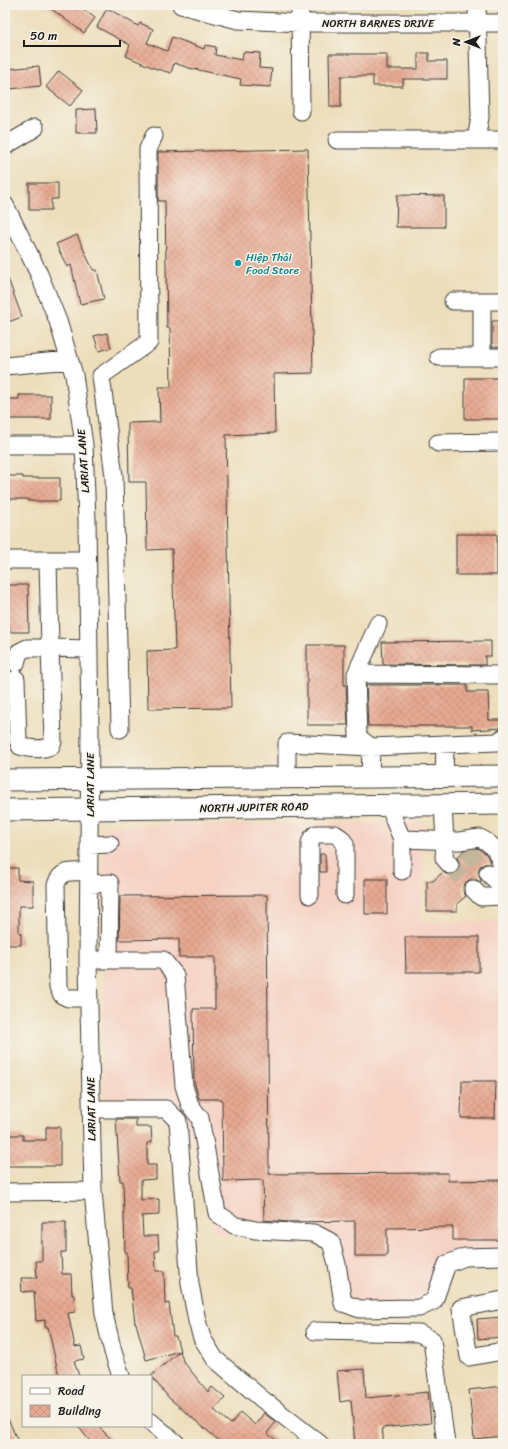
<svg xmlns="http://www.w3.org/2000/svg" width="508" height="1449" font-family="Sriracha,sans-serif">
  <defs>
    <pattern id="building-cross-hatch" width="8" height="8" patternUnits="userSpaceOnUse"><rect width="8" height="8" fill="#e7a992"/><path d="M0 0l8 8M0 8l8-8" fill="none" stroke="#c6917d"/></pattern>
  </defs>
  <rect width="100%" height="100%" fill="#f7f3e8"/>
  <filter id="ink" filterUnits="userSpaceOnUse"><feTurbulence type="fractalNoise" baseFrequency=".025" numOctaves="2"/><feDisplacementMap in="SourceGraphic" scale="8" xChannelSelector="R" yChannelSelector="G"/><feConvolveMatrix kernelMatrix="1 2 1 2 8 2 1 2 1" color-interpolation-filters="sRGB"/></filter>
  <filter id="wash" filterUnits="userSpaceOnUse"><feTurbulence type="fractalNoise" baseFrequency=".012" numOctaves="4" result="noise"/><feDisplacementMap in="SourceGraphic" scale="16" xChannelSelector="R" yChannelSelector="G"/><feGaussianBlur stdDeviation="0.9" result="paint"/><feColorMatrix in="noise" values="0 0 0 0 0 0 0 0 0 0 0 0 0 0 0 0 0 1.4 0 .05"/><feComposite in="paint" operator="in"/></filter>
  <g filter="url(#wash)">
    <rect width="100%" height="100%" fill="#eddebb"/>
    <path fill="#f6d2c4" d="M425,822L420,922L503,921V1255L458,1258L428,1307L346,1308L331,1254L317,1236L215,1234L183,1120L104,1108L103,826Z"/>
    <g id="blocks">
      <path fill="url(#building-cross-hatch)" d="M46,5H78L95,18L84,33Z
        M107,8L138,26L140,23L153,29L147,43L167,51L172,37L204,49L205,45L216,47L215,55L242,60L243,52L260,53L259,68L272,69L270,87L240,85L241,79L189,68L174,63L171,73L154,68L126,56L130,45L97,27Z
        M418,53H429V61H447V79H403V86H373V76H341V107H330L329,54H387V69H418Z
        M39,66L41,86L9,89L7,69Z
        M59,71L83,90L70,106L46,87Z
        M96,109L97,133H76V110Z
        M308,149L313,373L274,374L275,433L226,435L231,708L148,709L147,651L175,650L172,549L147,550L146,482H129L128,423L160,422L159,387H171L170,328H167L165,201H158V152Z
        M29,183H58V199H51V210H29Z
        M397,195L444,196V227H396Z
        M77,235L93,270H97L104,299L80,304L71,265L67,267L56,244Z
        M5,273H6L22,317L5,323Z
        M492,321H503V347H492Z
        M107,333L111,348L99,351L94,336Z
        M465,378H503V419H465Z
        M19,395H51V419H5V399H19Z
        M5,476H23V478H60V501H28V499H5Z
        M456,534H497V575H456Z
        M5,585H28L29,632H5Z
        M491,641V656H485V665L383,664L382,642Z
        M307,645H344V685H346L348,725H307Z
        M366,685H467V692H488L489,720H503V728L472,730V726H368Z
        M478,848L487,855L490,863L485,864L480,866L478,871L479,876L481,880L480,882L475,879H471L466,882L463,887V891L466,896L457,904V911H427V881H433L443,872L446,874L451,875L456,873L459,869L460,864L457,858L464,850Z
        M320,854H325L326,872H320Z
        M5,868H18V880L33,881V906H19V933H21V945H5Z
        M365,879H387V914H365Z
        M267,895L269,1174L448,1173V1181L501,1180V1240H453V1227L387,1228V1256H355V1221L288,1222L264,1220L263,1180L223,1181L222,1099H199L194,1081L193,1009H215V957H179V939L119,940L120,896Z
        M405,937H479V972H406Z
        M462,1081H496L495,1118H461Z
        M116,1119H136V1127H151L152,1142L147,1143V1165H156V1179L141,1180V1200L159,1199V1215L142,1216L143,1236H158L159,1251H155L156,1271H164L165,1304L169,1303L173,1336H176L180,1351L146,1360L136,1323H135L131,1288H128L127,1252H125L123,1181H120Z
        M46,1127H60V1166H7L5,1135H23V1140H46Z
        M42,1222H66V1252H61L62,1274H71L72,1295H74L75,1312L68,1313L75,1347L81,1346L84,1359L74,1361L79,1376H59L48,1327H45V1320L36,1321L34,1291L22,1292L21,1278H37L36,1261H42Z
        M503,1317V1337L478,1339L477,1319Z
        M180,1351L183,1361L208,1392L212,1387L225,1398L214,1410L231,1424L240,1412L255,1425L264,1413L276,1422L267,1433L281,1444H223L169,1398L151,1376Z
        M364,1369L366,1398L428,1392L431,1423L382,1428L384,1444H355L351,1400L340,1402L337,1371Z
        M503,1386V1436L474,1439L469,1390Z
        M5,1414H6L19,1444H5Z
        M78,1426H98L116,1444H92Z"/>
    </g>
  </g>
  <g filter="url(#ink)">
    <use href="#blocks" fill-opacity="0" stroke="#3b3934" stroke-width="1"/>
    <g fill="none" stroke-linecap="round" stroke-linejoin="round">
      <path stroke="#c3b79b" stroke-width="17" stroke-dasharray="17 8" stroke-linecap="butt" d="M465,850L488,873
        M450,865L473,889"/>
      <g stroke="#3b3934" stroke-width="19">
        <path id="minor" d="M181,5L238,20L300,23H503
          M300,5L301,111
          M337,140H503
          M476,140L480,117L477,5
          M5,146L35,128
          M5,205L39,274L58,321L74,375L84,445L87,520L90,728L88,960L93,1191L104,1314L113,1352L121,1376
          M453,301H503
          M482,301V357
          M439,357H503
          M5,366L69,360
          M438,443L503,442
          M5,445H84
          M5,560H87
          M48,560L50,648L89,649
          M16,663L19,652L27,648H50L53,741L51,746C43,750 28,749 20,746L18,740L16,679
          M356,674L503,675
          M120,729L114,476L101,376L149,342L148,149L154,136
          M370,777L371,747L358,737L356,674L378,624
          M444,777L445,744
          M287,778V743L371,747L497,742L503,738
          M443,805L445,841L444,858L450,865
          M392,806L394,820L402,839V871
          M402,839L459,841L480,838L487,842L495,849L503,867
          M89,845L110,844
          M488,873L503,887
          M89,884L110,883L109,960
          M473,889L481,897L503,896
          M310,895V843L312,838L316,834H335L341,838L345,844V895
          M88,960H163L175,975L184,1086L190,1105L200,1118L217,1213L234,1225L255,1230L314,1233L331,1242L337,1264L343,1303L360,1309L419,1308L434,1301L447,1264L465,1257L503,1256
          M88,998H68L62,995L58,987L56,885C61,868 74,872 89,872
          M91,1109H166L178,1121L190,1284L197,1321L202,1338L215,1359L262,1399L320,1444
          M5,1192L93,1191
          M503,1300L461,1308L469,1357L503,1351
          M315,1331L419,1333L432,1340L446,1444
          M151,1422L177,1444"/>
      </g>
      <g stroke="#3b3934" stroke-width="23">
        <path id="major" d="M5,780L503,776
          M5,810L503,804"/>
      </g>
      <use href="#minor" stroke="#fff" stroke-width="17"/>
      <use href="#major" stroke="#fff" stroke-width="21"/>
    </g>
  </g>
  <circle fill="#0f9aa8" stroke="#f7f3e8" stroke-width="1.5" cx="238" cy="263" r="4"/>
  <g text-anchor="middle" stroke-width="3" stroke-linejoin="round" paint-order="stroke">
    <g font-size="11" fill="#1c1c1c" stroke="#f7f3e8">
      <text x="378" y="27">NORTH BARNES DRIVE</text>
      <text transform="translate(83 461) rotate(-94)" y="4">LARIAT LANE</text>
      <text transform="translate(90 785) rotate(-90)" y="4">LARIAT LANE</text>
      <text transform="translate(254 807) rotate(-1)" y="4">NORTH JUPITER ROAD</text>
      <text transform="translate(91 1109) rotate(-91)" y="4">LARIAT LANE</text>
    </g>
    <g font-size="11" fill="#0d838f" stroke="#f7f3e8" text-anchor="start">
      <text x="246" y="261">Hiệp Thái<tspan x="246" dy="13">Food Store</tspan></text>
    </g>
  </g>
  <rect width="508" height="1449" fill="none" stroke="#f7f3e8" stroke-width="20"/>
  <rect x="22" y="1375" width="130" height="52" fill="#f7f3e8" stroke="#9f9d96"/>
  <rect x="30" y="1388" width="20" height="6" fill="#ffffff" stroke="#9f9d96"/>
  <text x="58" y="1395" font-size="12" fill="#1c1c1c">Road</text>
  <rect x="30" y="1405" width="20" height="12" fill="url(#building-cross-hatch)" stroke="#9f9d96"/>
  <text x="58" y="1415" font-size="12" fill="#1c1c1c">Building</text>
  <g transform="translate(466 42) rotate(270)" stroke="#f7f3e8" stroke-width="3" paint-order="stroke">
  <path d="M0-3L7 15L0 10L-7 15Z" fill="#1c1c1c"/>
  <text y="-6" font-size="11" font-weight="bold" text-anchor="middle" fill="#1c1c1c">N</text>
  </g>
  <path d="M24 40v6h96v-6" fill="none" stroke="#1c1c1c" stroke-width="2"/>
  <text x="30" y="40" font-size="12" fill="#1c1c1c" stroke="#f7f3e8" stroke-width="3" paint-order="stroke">50 m</text>
</svg>
